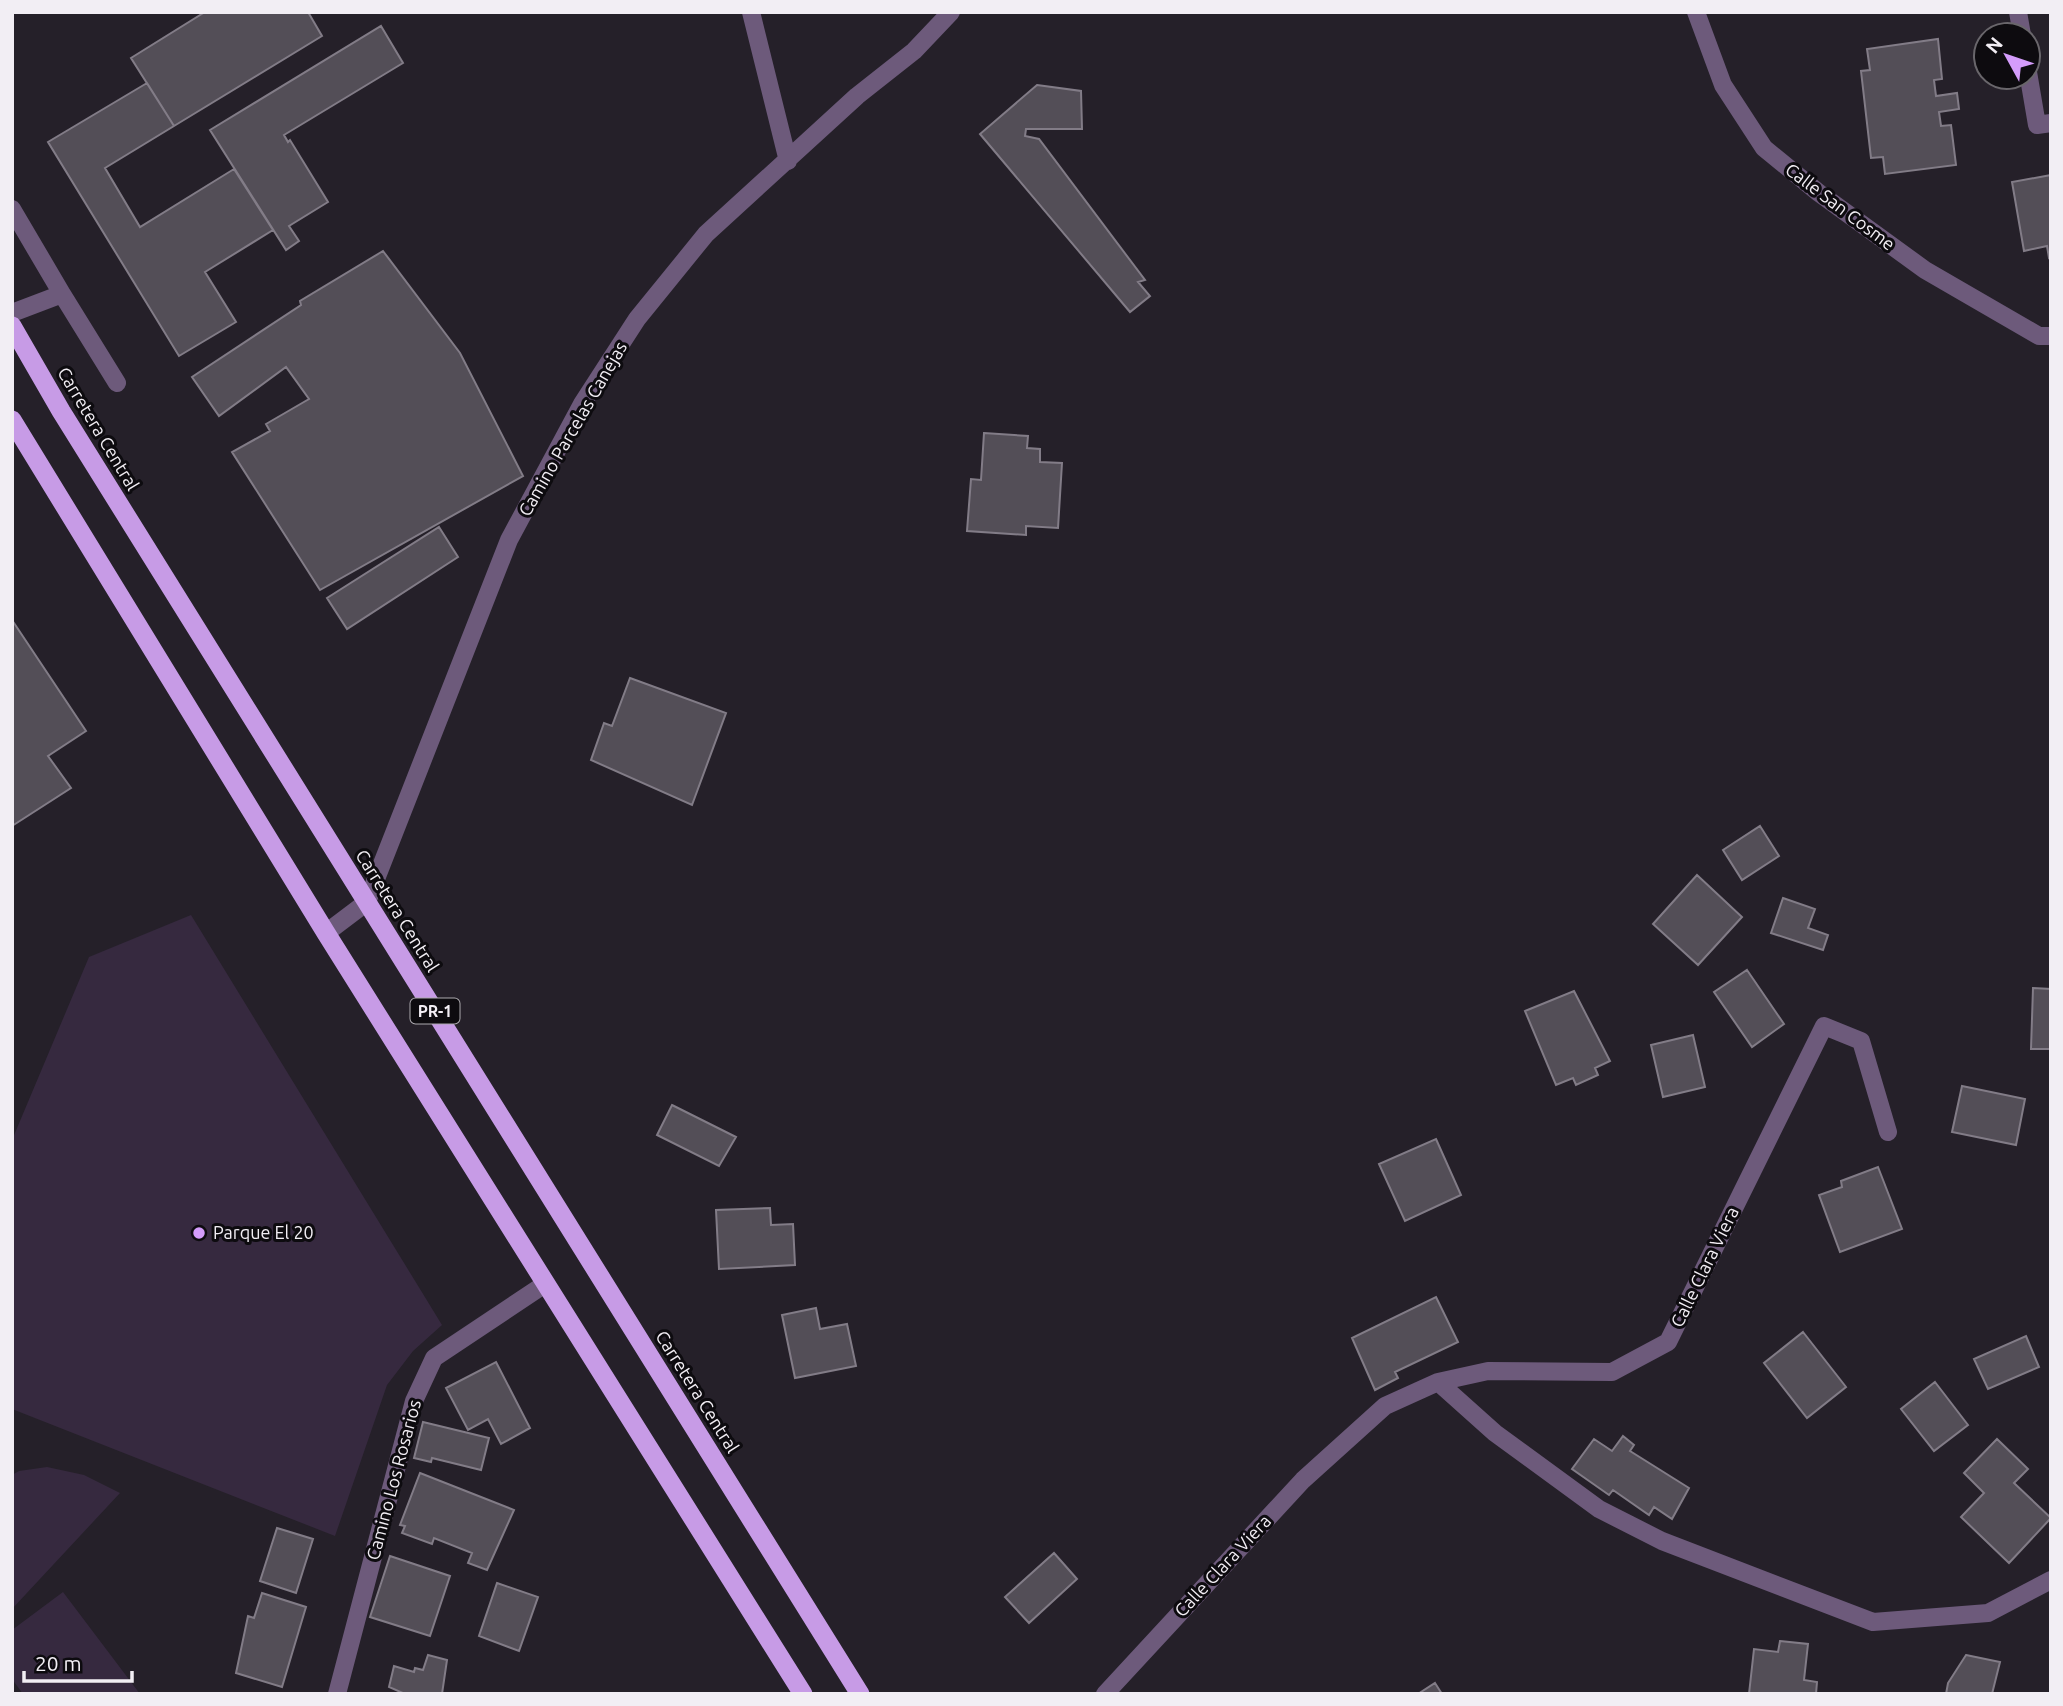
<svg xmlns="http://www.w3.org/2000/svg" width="2063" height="1706" font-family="Ubuntu,sans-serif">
  <rect width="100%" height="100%" fill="#252029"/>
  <path fill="#36293f" d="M191,915L442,1325L413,1351L387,1385L335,1536L12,1409V1140L89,957Z
    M47,1467L84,1475L120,1493L12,1609V1475L19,1471Z
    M63,1592L140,1694H23L12,1679V1630Z"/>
  <path fill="#534e57" stroke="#827c87" stroke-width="2" d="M205,12H308L322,36L174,126L131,58Z
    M381,26L403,63L284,135L288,142L290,140L328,202L289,226L299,241L286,250L210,130Z
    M1938,39L1942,79L1934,80L1936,96L1957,93L1959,109L1939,112L1941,126L1951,125L1956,165L1885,174L1883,157L1871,158L1861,71L1870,70L1867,49Z
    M147,83L174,126L105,168L140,227L234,169L273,230L205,272L236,322L179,356L48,142Z
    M1037,85L1081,91L1082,129H1026L1025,136L1039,139L1145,280L1138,282L1150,296L1130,312L980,134Z
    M2051,175V257L2049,258L2047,246L2024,251L2012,182Z
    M383,251L460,353L523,476L320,590L232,452L270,431L266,424L309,399L286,367L219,416L192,377L301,305L300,301Z
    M984,433L1028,436L1027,448L1040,449V462L1062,463L1058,528L1026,526V535L967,531L971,479L981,480Z
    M439,527L458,557L347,629L327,598Z
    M12,620L86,731L48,756L71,788L12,826Z
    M630,678L726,713L692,805L591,760L604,723L612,726Z
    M1760,826L1779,856L1742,880L1723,850Z
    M1697,875L1742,917L1698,965L1653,924Z
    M1783,898L1815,909L1808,928L1828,935L1823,950L1771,933Z
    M1747,970L1784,1024L1752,1047L1714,992Z
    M2033,988L2051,989V1049H2031Z
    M1574,991L1610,1061L1595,1068L1598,1075L1576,1085L1573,1078L1556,1085L1525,1011Z
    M1693,1035L1705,1087L1663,1097L1651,1045Z
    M1962,1086L2025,1099L2016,1145L1952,1132Z
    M672,1105L736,1137L719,1166L657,1135Z
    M1436,1139L1461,1195L1405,1221L1379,1164Z
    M1878,1167L1902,1229L1840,1252L1819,1195L1842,1187L1841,1181Z
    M770,1208L771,1225L793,1224L795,1265L719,1269L716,1210Z
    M1436,1297L1458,1342L1395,1372L1398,1378L1375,1390L1352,1338Z
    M816,1308L820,1329L847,1324L856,1366L795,1378L782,1315Z
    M1803,1332L1846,1387L1807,1418L1764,1363Z
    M2026,1336L2039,1367L1988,1389L1974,1359Z
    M496,1362L530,1428L501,1444L488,1419L468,1430L446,1388Z
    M1935,1382L1968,1425L1934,1451L1901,1409Z
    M423,1422L489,1438L481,1470L432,1458L431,1462L414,1458Z
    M1623,1436L1634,1445L1630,1451L1689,1488L1672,1519L1654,1507L1649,1515L1613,1490L1609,1495L1572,1469L1594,1439L1612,1451Z
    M1997,1439L2028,1469L2014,1483L2051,1518L2009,1563L1961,1517L1984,1493L1964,1473Z
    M420,1473L514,1510L487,1570L468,1563L472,1553L434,1538L432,1544L402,1533L405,1526L400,1525Z
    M277,1528L313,1539L296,1593L260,1581Z
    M1054,1553L1077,1579L1029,1623L1005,1597Z
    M390,1556L450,1576L430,1636L370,1617Z
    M497,1583L538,1597L519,1651L479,1636Z
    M262,1593L306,1607L282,1687L236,1673L248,1616L254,1618Z
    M1780,1641L1808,1644L1804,1680L1817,1682L1816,1694H1749L1754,1649L1778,1652Z
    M428,1655L447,1660L442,1694H405L389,1687L394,1666L414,1672L415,1668L423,1670Z
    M1966,1655L2000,1662L1992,1694H1946L1948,1683Z
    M1435,1683L1442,1694H1418Z"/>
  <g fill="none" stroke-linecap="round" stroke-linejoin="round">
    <path stroke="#6d5a7b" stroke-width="18" d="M12,209L62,294L12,313
      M62,294L117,383"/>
    <path stroke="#6d5a7b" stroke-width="18" d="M751,12L788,161
      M1696,12L1723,85L1764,148L1819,193L1925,270L2039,336H2051
      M2018,12L2022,35
      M2028,72L2037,125L2051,123
      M326,933L367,902L509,540L582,404L637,319L706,234L857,96L914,51L951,12
      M1438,1382L1495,1433L1599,1509L1662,1541L1873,1622L1988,1613L2051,1580
      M337,1694L414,1401L434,1358L545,1284
      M1105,1694L1303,1480L1385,1406L1438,1382L1488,1371L1612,1372L1668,1342L1824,1026L1861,1041L1888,1132"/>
    <path stroke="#c79be6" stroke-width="19" d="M12,326L61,411L860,1694
      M12,420L326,933L803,1694"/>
  </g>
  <circle fill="#d49cfb" stroke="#0d0b0f" stroke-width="2.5" cx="199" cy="1233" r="7"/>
  <g text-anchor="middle" stroke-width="6" stroke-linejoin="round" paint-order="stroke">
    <rect fill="#0d0b0f" stroke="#adaaaf" stroke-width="2" x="410.5" y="998.5" width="49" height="25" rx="5"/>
    <g font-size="16" font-weight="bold" fill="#f2eef4">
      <text x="435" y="1017">PR-1</text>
    </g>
    <g font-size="18" fill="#f2eef4" stroke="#0d0b0f">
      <text transform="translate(1840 207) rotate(37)" y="6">Calle San Cosme</text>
      <text transform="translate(98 429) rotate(59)" y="6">Carretera Central</text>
      <text transform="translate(573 429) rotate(-60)" y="6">Camino Parcelas Canejas</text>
      <text transform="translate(397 911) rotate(58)" y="6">Carretera Central</text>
      <text transform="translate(1705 1267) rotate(-64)" y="6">Calle Clara Viera</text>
      <text transform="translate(697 1392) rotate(58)" y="6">Carretera Central</text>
      <text transform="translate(394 1480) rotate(-75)" y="6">Camino Los Rosarios</text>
      <text transform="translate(1223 1566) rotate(-47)" y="6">Calle Clara Viera</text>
    </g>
    <g font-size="18" fill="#f2eef4" stroke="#0d0b0f" text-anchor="start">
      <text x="213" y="1239">Parque El 20</text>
    </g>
  </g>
  <rect width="2063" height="1706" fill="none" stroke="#f2eef4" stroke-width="28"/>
  <g transform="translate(2007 56) rotate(310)"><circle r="33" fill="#0d0b0f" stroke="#69666b" stroke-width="2"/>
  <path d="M0-5L12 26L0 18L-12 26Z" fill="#d49cfb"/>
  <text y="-10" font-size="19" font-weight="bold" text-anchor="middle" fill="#f2eef4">N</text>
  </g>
  <path d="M24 1671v10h108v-10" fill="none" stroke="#f2eef4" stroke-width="3.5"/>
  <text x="35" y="1671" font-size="21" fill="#f2eef4" stroke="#0d0b0f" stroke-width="5" paint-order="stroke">20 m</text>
</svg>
